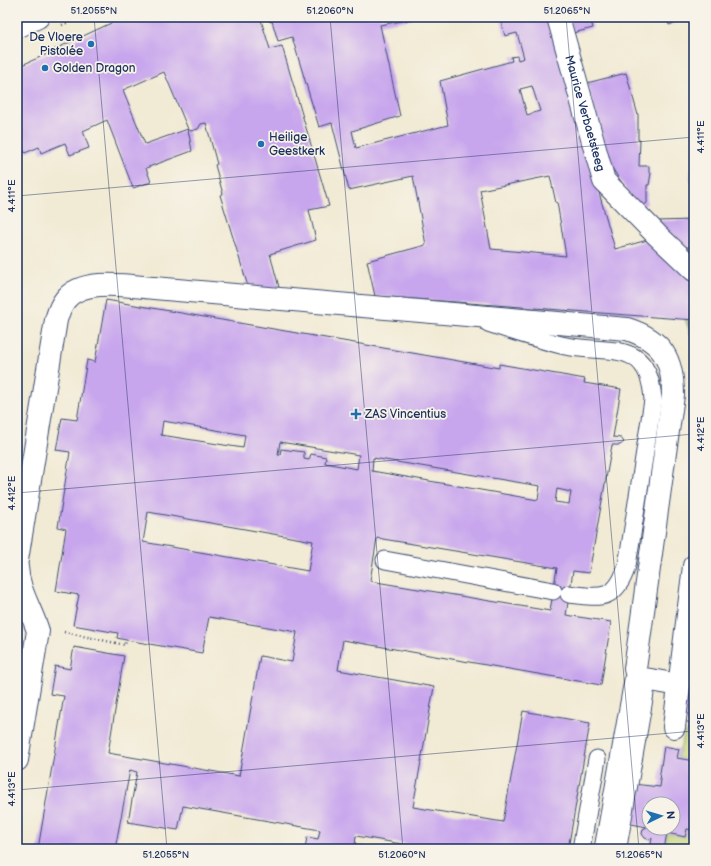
<svg xmlns="http://www.w3.org/2000/svg" width="711" height="866" font-family="'Balsamiq Sans',sans-serif">
  <defs>
    <pattern id="forest-firs" width="22" height="20" patternUnits="userSpaceOnUse"><rect width="22" height="20" fill="#9bb668"/><path d="M5 1l3.5 6h-7zM16 11l3.5 6h-7z" fill="#7e9459"/></pattern>
  </defs>
  <rect width="100%" height="100%" fill="#f7f3e8"/>
  <filter id="ink" filterUnits="userSpaceOnUse"><feTurbulence type="fractalNoise" baseFrequency=".025" numOctaves="2"/><feDisplacementMap in="SourceGraphic" scale="8" xChannelSelector="R" yChannelSelector="G"/><feConvolveMatrix kernelMatrix="1 2 1 2 8 2 1 2 1" color-interpolation-filters="sRGB"/></filter>
  <filter id="wash" filterUnits="userSpaceOnUse"><feTurbulence type="fractalNoise" baseFrequency=".012" numOctaves="4" result="noise"/><feDisplacementMap in="SourceGraphic" scale="16" xChannelSelector="R" yChannelSelector="G"/><feGaussianBlur stdDeviation="0.9" result="paint"/><feColorMatrix in="noise" values="0 0 0 0 0 0 0 0 0 0 0 0 0 0 0 0 0 1.4 0 .05"/><feComposite in="paint" operator="in"/></filter>
  <g filter="url(#wash)">
    <rect width="100%" height="100%" fill="#f1ead4"/>
    <path fill="#c4d477" stroke="#70826a" d="M694,727V761L677,758L685,733Z
      M687,829L694,830V849H665L667,833L685,837Z"/>
    <path fill="url(#forest-firs)" stroke="#5b7263" d="M685,319L694,320V343Z"/>
    <g id="blocks">
      <path fill="#c8a6ed" fill-rule="evenodd" d="M124,17H260L270,49L282,46L329,206L309,210L316,240L270,254L280,291L249,290L220,195L223,194L215,165L217,164L206,123L201,124L198,129L191,131L188,129L192,151L146,168L151,182L133,188L107,120L83,131L89,148L70,155L65,143L41,153L39,147L25,153L22,147L17,149V67L52,52L51,51ZM164,72L188,129L145,144L123,90Z
        M268,17H413V19L380,25L400,116L352,131L356,148L448,125L440,81L512,61L511,57L517,56L518,60L524,58L517,33L505,36L500,17H549L615,249L651,239L694,280V320L375,296L367,261L426,245L413,176L349,190L332,123L319,127L292,37L278,41L272,21L270,22ZM532,86L540,111L527,115L520,89ZM550,176L556,203L557,202L566,256L491,249L480,190Z
        M569,17H590L593,28L573,33Z
        M666,17H689L669,25Z
        M626,73L638,115V140H640L639,166H649V173H651L649,185H647V203L642,207L630,195L610,165L587,83Z
        M694,168V181L690,180L691,169Z
        M694,220V247H681L656,221Z
        M106,300L499,368V364L585,379L584,383L621,389L613,437L621,438L624,442L620,445H612L589,573L573,571L566,615L611,622L601,685L343,640L338,670L434,687L413,807L503,822L523,711L590,723L568,849H431L356,836L355,845L367,847L366,849H305L307,837L318,839L320,830L183,806L178,830L128,822L137,772L130,770L115,849H38L64,696L50,694L55,666L70,669L74,647L124,656L108,753L239,776L260,656L292,662L297,632L209,617L202,653L126,640L117,638L118,633L73,625L79,595L56,591L66,529L58,527L70,452L56,450L62,418L77,420L87,360L95,362ZM163,421L245,435L243,448L161,435ZM280,442L359,455L357,469L325,463L326,457L311,454L309,460L304,459V452L281,449L280,455H278ZM373,458L540,486L538,500L372,471ZM557,489L571,492L569,504L555,502ZM148,512L313,541L308,571L143,542ZM377,538L557,568L550,611L370,581Z
        M694,623V726L681,718Z
        M664,746L679,749L677,758L694,761V830L687,829L685,837L667,833L664,849H650L652,838L650,840L645,838L642,834L643,829L647,827L626,823L633,784L660,787L661,780H659ZM649,804H673V828H649Z"/>
    </g>
  </g>
  <g filter="url(#ink)">
    <use href="#blocks" fill-opacity="0" stroke="#3b4b70" stroke-width="1"/>
    <g fill="none" stroke-linecap="round" stroke-linejoin="round">
      <g stroke="#3b4b70" stroke-width="19">
        <path id="lane" d="M488,323C512,331 537,339 561,345C605,356 649,335 653,400L627,566C616,601 601,598 569,594
          M385,560L553,591
          M581,849L597,759
          M603,849L635,669"/>
      </g>
      <g stroke="#3b4b70" stroke-width="24">
        <g id="street">
          <path id="s1" d="M558,17L604,181L657,235L694,270"/>
          <path d="M17,560L56,320C58,313 60,306 65,300C82,277 129,286 154,288L627,329C662,340 673,359 673,395L635,669"/>
          <path d="M17,567C18,590 31,609 38,631L17,760"/>
          <path d="M674,727L694,566"/>
          <path d="M615,849L645,679L679,685"/>
        </g>
      </g>
      <g stroke="#3b4b70" stroke-width="24">
        <path id="secondary" d="M17,27L38,17"/>
      </g>
      <path stroke="#3b4b70" stroke-width="2.5" stroke-dasharray="1 3" stroke-linecap="butt" d="M62,25L79,17
        M64,632L125,645L126,640"/>
      <use href="#lane" stroke="#fff" stroke-width="17"/>
      <use href="#street" stroke="#fff" stroke-width="22"/>
      <use href="#secondary" stroke="#fff" stroke-width="22"/>
    </g>
  </g>
  <path fill="none" stroke="#1b2f5e" stroke-width="1" stroke-opacity="0.45" d="M94,17L167,849M330,17L403,849M566,17L639,849M17,196L694,137M17,493L694,434M17,790L694,731"/>
  <g fill="#1f6fb2" stroke="#f7f3e8" stroke-width="1.5">
    <circle cx="91" cy="44" r="4"/>
    <circle cx="45" cy="68" r="4"/>
    <circle cx="261" cy="144" r="4"/>
    <path d="M354 408h4v4h4v4h-4v4h-4v-4h-4v-4h4z"/>
  </g>
  <g text-anchor="middle" stroke-width="3.5" stroke-linejoin="round" paint-order="stroke">
    <g font-size="12" fill="#1b2f5e" stroke="#f7f3e8" text-anchor="start">
      <text x="83" y="41" text-anchor="end">De Vloere<tspan x="83" dy="14">Pistolée</tspan></text>
      <text x="53" y="72">Golden Dragon</text>
      <text x="269" y="141">Heilige<tspan x="269" dy="14">Geestkerk</tspan></text>
      <text x="365" y="418">ZAS Vincentius</text>
    </g>
    <g font-size="12" fill="#1b2f5e" stroke="#f7f3e8">
      <text dy="4" stroke="none"><textPath href="#s1" startOffset="100">Maurice Verbaetsteeg</textPath></text>
    </g>
  </g>
  <rect width="711" height="866" fill="none" stroke="#f7f3e8" stroke-width="44"/>
  <g transform="translate(661 816) rotate(85)"><circle r="19" fill="#f7f3e8" stroke="#9fa5b1"/>
  <path d="M0-3L7 15L0 10L-7 15Z" fill="#1f6fb2"/>
  <text y="-6" font-size="11" font-weight="bold" text-anchor="middle" fill="#1b2f5e">N</text>
  </g>
  <rect x="22" y="22" width="667" height="822" fill="none" stroke="#1b2f5e" stroke-width="1.5"/>
  <g font-size="10" text-anchor="middle" fill="#1b2f5e">
    <text x="94" y="14">51.2055°N</text>
    <text x="330" y="14">51.2060°N</text>
    <text x="567" y="14">51.2065°N</text>
    <text transform="translate(700 137) rotate(-90)" y="4">4.411°E</text>
    <text transform="translate(11 196) rotate(-90)" y="4">4.411°E</text>
    <text transform="translate(700 434) rotate(-90)" y="4">4.412°E</text>
    <text transform="translate(11 493) rotate(-90)" y="4">4.412°E</text>
    <text transform="translate(700 731) rotate(-90)" y="4">4.413°E</text>
    <text transform="translate(11 789) rotate(-90)" y="4">4.413°E</text>
    <text x="166" y="858">51.2055°N</text>
    <text x="402" y="858">51.2060°N</text>
    <text x="639" y="858">51.2065°N</text>
  </g>
</svg>
